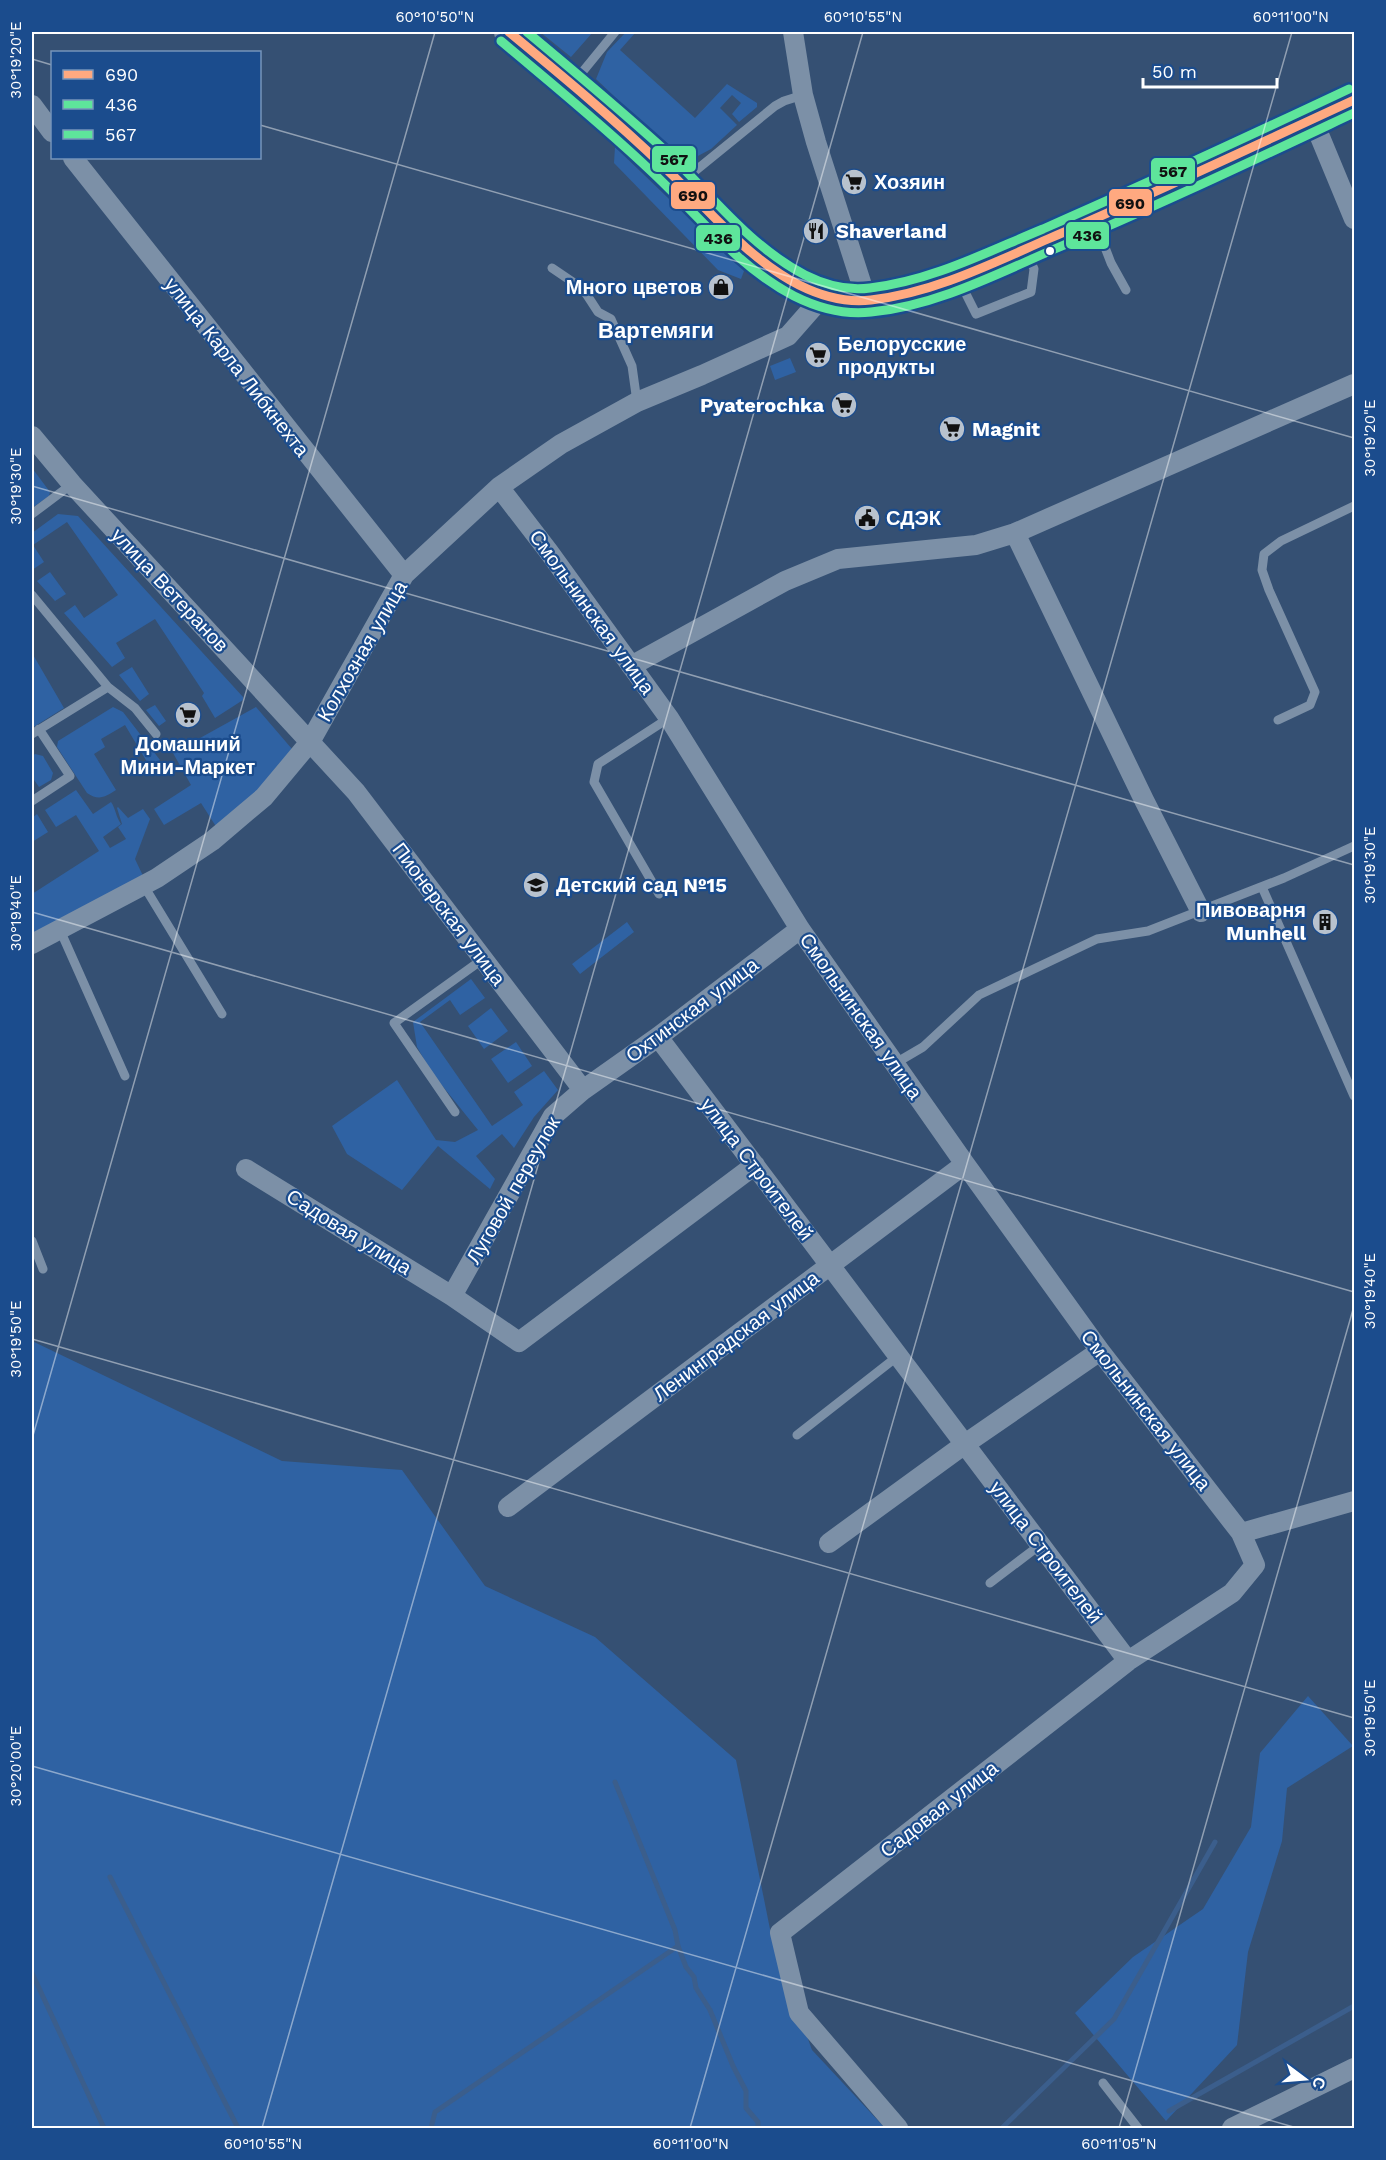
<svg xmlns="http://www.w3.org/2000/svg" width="1386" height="2160" font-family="'Work Sans',sans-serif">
  <rect width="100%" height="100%" fill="#355073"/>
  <path fill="#2f62a3" d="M540,32H593L571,57Z
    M626,32H636L620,50L695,118L727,84L757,103V107L739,122L732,114L741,103L732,95L720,108L737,125L711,149L696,157L674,153L596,79L607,52Z
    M615,147L744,271L741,279L718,270L614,163Z
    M790,358L796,372L775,380L770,366Z
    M32,468L50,492L49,496L32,508Z
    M58,514L78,516L243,697V700L215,718L202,696L204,693L155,619L116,643L125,658L112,667L64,613L75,605L84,618L118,595L67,522L33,545L44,562L32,570V533Z
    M50,572L66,594L55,601L37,581Z
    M32,653L64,708L32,728Z
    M132,667L149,694L140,701L119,675Z
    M155,705L166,721L159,726L146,710Z
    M113,707L123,712L160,760L150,767L125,725L101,739L105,747L94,754L116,790C105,797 99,801 87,793L57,747L58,741Z
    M256,707L292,749L260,790L217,828L201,803L164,825L154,809L191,785L173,753Z
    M35,754L43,756L53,773L51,780L39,787L32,777V756Z
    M76,790L93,814L111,802C116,809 115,815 121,824L103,837L110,848L126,839L118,827L122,824L117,808L118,807L128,818L143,809L150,819L135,859L144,878L32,936V894L99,851L76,815L56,827L45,810Z
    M37,814L48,832L32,842V818Z
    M627,922L634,932L580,974L572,964Z
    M471,979L485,998L460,1015L450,1000L420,1022L492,1126L523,1105L514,1092L544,1071L558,1090L534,1117L514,1148L502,1134L476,1156L495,1179L490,1189L438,1146L402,1190L347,1154L332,1126L397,1080L436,1140L455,1142L478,1130L432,1073L417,1047L413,1022Z
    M491,1008L508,1031L484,1049L468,1026Z
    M516,1042L532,1066L508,1083L491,1059Z
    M32,1341L282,1461L402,1470L485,1586L595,1637L736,1760L772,1939L812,2050L885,2128H32Z
    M1308,1696L1353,1746L1287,1788L1282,1841L1248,1952L1237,2045L1166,2121L1075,2013L1133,1957L1203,1909L1251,1827L1260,1753Z"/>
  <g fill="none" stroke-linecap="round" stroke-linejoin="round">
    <path stroke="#3b5e8c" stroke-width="5" d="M110,1877L238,2128
      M678,1946L686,1967L694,1977L696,1988L710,2010L733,2066L746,2091V2108L758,2122V2128
      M32,1973L104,2128
      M1169,2111L1354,2006
      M431,2128L435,2112L678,1946L675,1930L615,1782
      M1002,2128L1114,2019L1215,1842"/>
    <path stroke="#7c90a7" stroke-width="9" d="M575,81L615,32
      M684,180L775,106L784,101L803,95
      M1096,224L1111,263L1126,290
      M552,268L583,289L598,312L611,319L632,366L637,402
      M959,280L976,314L1031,292L1034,269L1027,252
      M32,514L72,484
      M32,595L108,687L135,708L156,734
      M1278,720L1310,705L1315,692L1269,590L1262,570L1264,554L1281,541L1354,506
      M32,734L108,687
      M32,801L70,776L39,729
      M144,886L222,1014
      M1262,887L1354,1096
      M659,894L594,782L598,764L669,718
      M60,930L125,1076
      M894,1064L923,1047L979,995L1097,939L1148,931L1284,878L1354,846
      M455,1112L394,1023L483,959
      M32,1241L43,1269
      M797,1435L898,1356
      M990,1583L1040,1545
      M1103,2083L1138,2128"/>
    <path stroke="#7c90a7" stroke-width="20" d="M793,32L803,95L816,142L867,301
      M32,105L52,132
      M1313,120L1354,219
      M73,158L404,575
      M32,436L72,484L356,792L583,1090
      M499,487L549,552L669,718L800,929L965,1164L1100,1351L1241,1533L1255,1565L1232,1593L1128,1661L780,1933L799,2013L898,2128
      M1015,533L1144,800L1201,912
      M631,666L785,581L838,559L976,545L1015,533L1354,384
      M32,944L157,878L212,841L264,797L310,742L404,575L499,487L561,444L637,402L702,375L788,336L824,295
      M658,1037L1128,1661
      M246,1169L452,1296L519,1342L755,1165
      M452,1296L553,1116L583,1090L658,1037L800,929
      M508,1507L965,1164
      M1241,1533L1354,1501
      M829,1543L965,1444L1100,1351
      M1232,2128L1354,2068"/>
    <path stroke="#7b8da5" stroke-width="30" d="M509,32C567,81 626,129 680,182C717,218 752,261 799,285C820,296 847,303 871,300C928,294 977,268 1030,247C1139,201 1247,150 1354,100"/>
    <g stroke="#1b4c8d" stroke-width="14">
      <path id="bus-1" d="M509,32C561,75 613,118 662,165C706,206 745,257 799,285C821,296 846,303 871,300C933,293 991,264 1048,239C1151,195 1252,147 1354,100"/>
    </g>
    <g stroke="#1b4c8d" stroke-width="14">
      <path id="bus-2" d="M501,41C552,84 604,126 652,172C698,215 738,267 794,296C818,308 845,315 871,312C934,306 993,276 1050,251C1153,208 1254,160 1354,113"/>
    </g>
    <g stroke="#1b4c8d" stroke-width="14">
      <path id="bus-3" d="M527,32C575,72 623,112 669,154C712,196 751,247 805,275C825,285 848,291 870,288C931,281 987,252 1043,229C1146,184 1247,137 1349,89"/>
    </g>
    <use href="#bus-1" stroke="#ffa980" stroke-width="9"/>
    <use href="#bus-2" stroke="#5ee59b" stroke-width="9"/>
    <use href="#bus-3" stroke="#5ee59b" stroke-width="9"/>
  </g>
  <path fill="none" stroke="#fff" stroke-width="1.5" stroke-opacity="0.45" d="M32,59L52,65M260,125L1354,438M32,486L1354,865M32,912L1354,1292M32,1339L1354,1718M32,1439L435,32M32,1766L1297,2128M262,2128L863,32M690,2128L1292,32M1119,2128L1354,1306"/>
  <defs>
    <g id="supermarket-disc" transform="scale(1.35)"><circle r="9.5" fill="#b8c2ce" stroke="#1b4c8d"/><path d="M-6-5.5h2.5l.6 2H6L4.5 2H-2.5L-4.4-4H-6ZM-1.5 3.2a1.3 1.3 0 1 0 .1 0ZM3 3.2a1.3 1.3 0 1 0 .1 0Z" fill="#111"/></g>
    <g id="restaurant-disc" transform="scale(1.35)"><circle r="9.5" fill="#b8c2ce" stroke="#1b4c8d"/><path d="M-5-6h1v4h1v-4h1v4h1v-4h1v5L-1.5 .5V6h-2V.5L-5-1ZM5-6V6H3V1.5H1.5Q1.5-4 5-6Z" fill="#111"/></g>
    <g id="shop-disc" transform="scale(1.35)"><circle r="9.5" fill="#b8c2ce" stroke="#1b4c8d"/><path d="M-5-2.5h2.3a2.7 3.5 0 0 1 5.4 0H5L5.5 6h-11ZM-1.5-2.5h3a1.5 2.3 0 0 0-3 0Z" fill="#111"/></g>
    <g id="civic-disc" transform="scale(1.35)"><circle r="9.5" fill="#b8c2ce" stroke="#1b4c8d"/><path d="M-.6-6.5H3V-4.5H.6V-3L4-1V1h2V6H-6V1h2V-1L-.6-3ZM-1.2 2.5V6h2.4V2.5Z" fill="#111"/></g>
    <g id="school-disc" transform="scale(1.35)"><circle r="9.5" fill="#b8c2ce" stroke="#1b4c8d"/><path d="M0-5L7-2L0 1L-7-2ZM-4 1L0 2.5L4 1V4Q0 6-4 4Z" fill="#111"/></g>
    <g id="building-disc" transform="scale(1.35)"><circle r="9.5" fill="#b8c2ce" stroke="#1b4c8d"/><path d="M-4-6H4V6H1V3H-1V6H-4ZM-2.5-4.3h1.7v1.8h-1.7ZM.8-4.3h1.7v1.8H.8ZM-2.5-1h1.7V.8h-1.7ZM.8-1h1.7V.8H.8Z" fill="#111"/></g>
  </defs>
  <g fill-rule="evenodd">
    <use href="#supermarket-disc" x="854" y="182"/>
    <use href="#restaurant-disc" x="816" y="231"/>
    <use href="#shop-disc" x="721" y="287"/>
    <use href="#supermarket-disc" x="818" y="355"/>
    <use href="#supermarket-disc" x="844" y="405"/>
    <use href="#supermarket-disc" x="952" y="429"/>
    <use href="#civic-disc" x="867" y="518"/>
    <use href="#supermarket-disc" x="188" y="715"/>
    <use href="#school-disc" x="536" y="885"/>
    <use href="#building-disc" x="1325" y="922"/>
  </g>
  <circle fill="#fff" stroke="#1b4c8d" stroke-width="2" cx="1050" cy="251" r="5"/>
  <g text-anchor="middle" stroke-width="4.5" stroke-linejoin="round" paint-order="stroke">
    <g font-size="20" font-weight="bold" fill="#fff" stroke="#1b4c8d" text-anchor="start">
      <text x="874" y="189">Хозяин</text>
      <text x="836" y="238">Shaverland</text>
      <text x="702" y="294" text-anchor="end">Много цветов</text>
      <text x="838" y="351">Белорусские<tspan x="838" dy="23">продукты</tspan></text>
      <text x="824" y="412" text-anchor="end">Pyaterochka</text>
      <text x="972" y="436">Magnit</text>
      <text x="886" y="525">СДЭК</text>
      <text x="188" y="751" text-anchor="middle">Домашний<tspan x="188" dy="23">Мини-Маркет</tspan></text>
      <text x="556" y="892">Детский сад №15</text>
      <text x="1306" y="917" text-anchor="end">Пивоварня<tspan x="1306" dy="23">Munhell</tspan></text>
    </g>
    <g font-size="20" fill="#fff" stroke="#1b4c8d">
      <text transform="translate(237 367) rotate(52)" y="7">улица Карла Либкнехта</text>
      <text transform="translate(170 590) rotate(47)" y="7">улица Ветеранов</text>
      <text transform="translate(592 612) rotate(54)" y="7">Смольнинская улица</text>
      <text transform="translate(362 651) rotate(-60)" y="7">Колхозная улица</text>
      <text transform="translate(449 914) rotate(53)" y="7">Пионерская улица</text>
      <text transform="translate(692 1010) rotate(-37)" y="7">Охтинская улица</text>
      <text transform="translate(861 1016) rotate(55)" y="7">Смольнинская улица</text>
      <text transform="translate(757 1169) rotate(53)" y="7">улица Строителей</text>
      <text transform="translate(513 1190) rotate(-60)" y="7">Луговой переулок</text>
      <text transform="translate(349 1232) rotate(32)" y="7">Садовая улица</text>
      <text transform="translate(736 1336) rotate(-37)" y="7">Ленинградская улица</text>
      <text transform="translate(1146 1410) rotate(52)" y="7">Смольнинская улица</text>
      <text transform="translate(1046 1552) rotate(53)" y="7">улица Строителей</text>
      <text transform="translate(939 1809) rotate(-38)" y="7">Садовая улица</text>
    </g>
    <g font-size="22" font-weight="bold" fill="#fff" stroke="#1b4c8d">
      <text x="656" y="338">Вартемяги</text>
    </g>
  </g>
  <g stroke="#1b4c8d" stroke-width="2">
    <rect x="651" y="145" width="46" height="28" rx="6" fill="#5ee59b"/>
    <rect x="1150" y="157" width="46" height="28" rx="6" fill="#5ee59b"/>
    <rect x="670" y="181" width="46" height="29" rx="6" fill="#ffa980"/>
    <rect x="1108" y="188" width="45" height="29" rx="6" fill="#ffa980"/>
    <rect x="1065" y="221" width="45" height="29" rx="6" fill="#5ee59b"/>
    <rect x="695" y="224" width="46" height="28" rx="6" fill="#5ee59b"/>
  </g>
  <g font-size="16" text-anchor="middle" font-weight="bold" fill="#111">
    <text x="674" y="165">567</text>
    <text x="1173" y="177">567</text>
    <text x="693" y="201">690</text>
    <text x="1130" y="209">690</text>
    <text x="1087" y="241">436</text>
    <text x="718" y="244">436</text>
  </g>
  <rect width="1386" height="2160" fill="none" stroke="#1b4c8d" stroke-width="66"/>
  <rect x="51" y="51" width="210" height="108" fill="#1b4c8d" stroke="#7694bb" stroke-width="1.5"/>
  <rect x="63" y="70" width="30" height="9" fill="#ffa980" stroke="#7694bb" stroke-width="1.5"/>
  <text x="105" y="81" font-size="18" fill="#ffffff">690</text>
  <rect x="63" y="100" width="30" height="9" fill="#5ee59b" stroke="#7694bb" stroke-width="1.5"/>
  <text x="105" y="111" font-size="18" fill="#ffffff">436</text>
  <rect x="63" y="130" width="30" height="9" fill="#5ee59b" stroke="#7694bb" stroke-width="1.5"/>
  <text x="105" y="141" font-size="18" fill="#ffffff">567</text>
  <g transform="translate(1305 2079) rotate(106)" stroke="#1b4c8d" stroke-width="4.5" paint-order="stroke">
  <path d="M0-4.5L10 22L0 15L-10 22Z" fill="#ffffff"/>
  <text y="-9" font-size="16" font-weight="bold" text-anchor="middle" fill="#ffffff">С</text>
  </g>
  <path d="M1143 78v9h134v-9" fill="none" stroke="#ffffff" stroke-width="3"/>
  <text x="1152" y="78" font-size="18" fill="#ffffff" stroke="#1b4c8d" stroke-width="4.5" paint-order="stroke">50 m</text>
  <rect x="33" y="33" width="1320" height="2094" fill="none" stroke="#fff" stroke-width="2"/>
  <g font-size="15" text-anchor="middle" fill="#fff">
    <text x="435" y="22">60°10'50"N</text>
    <text x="863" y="22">60°10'55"N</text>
    <text x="1291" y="22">60°11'00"N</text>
    <text transform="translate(16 60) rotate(-90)" y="5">30°19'20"E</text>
    <text transform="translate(1370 438) rotate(-90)" y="5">30°19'20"E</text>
    <text transform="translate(16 486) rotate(-90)" y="5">30°19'30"E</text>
    <text transform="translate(1370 865) rotate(-90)" y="5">30°19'30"E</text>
    <text transform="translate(16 913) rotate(-90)" y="5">30°19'40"E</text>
    <text transform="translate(1370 1291) rotate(-90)" y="5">30°19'40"E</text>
    <text transform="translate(16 1339) rotate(-90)" y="5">30°19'50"E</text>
    <text transform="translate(1370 1718) rotate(-90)" y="5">30°19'50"E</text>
    <text transform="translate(16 1766) rotate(-90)" y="5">30°20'00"E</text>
    <text x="263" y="2149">60°10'55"N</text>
    <text x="691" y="2149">60°11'00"N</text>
    <text x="1119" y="2149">60°11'05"N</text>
  </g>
</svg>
